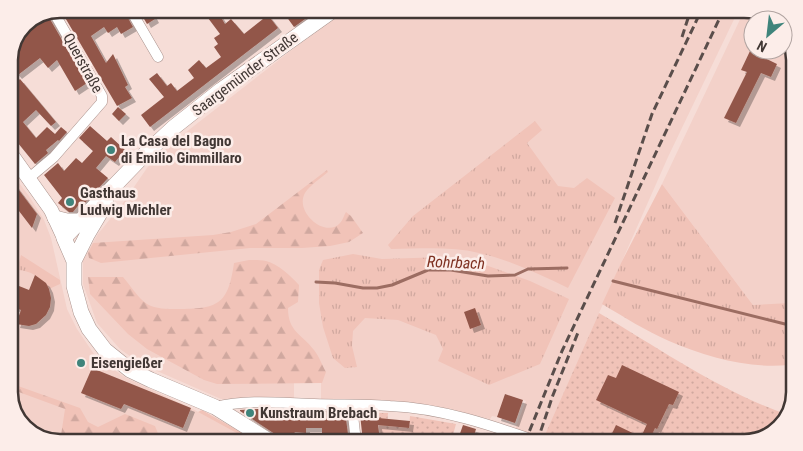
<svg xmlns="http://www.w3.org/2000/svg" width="803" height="451" font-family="'Roboto Condensed',sans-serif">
  <defs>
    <pattern id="grass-tufts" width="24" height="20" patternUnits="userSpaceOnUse" patternTransform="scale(1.25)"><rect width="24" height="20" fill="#f1c3b8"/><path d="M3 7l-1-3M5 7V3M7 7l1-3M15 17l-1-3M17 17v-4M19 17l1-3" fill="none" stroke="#d0a89f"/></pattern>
    <pattern id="forest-firs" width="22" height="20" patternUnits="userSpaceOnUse" patternTransform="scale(1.25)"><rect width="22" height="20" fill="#f1c3b8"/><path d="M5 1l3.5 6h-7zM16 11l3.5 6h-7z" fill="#d0a89f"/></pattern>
    <pattern id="park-dots" width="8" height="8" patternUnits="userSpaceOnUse" patternTransform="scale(1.25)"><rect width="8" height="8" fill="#f1c3b8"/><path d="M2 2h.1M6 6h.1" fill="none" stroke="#d0a89f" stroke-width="1.8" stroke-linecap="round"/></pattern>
    <filter id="shadow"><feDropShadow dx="4" dy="4" stdDeviation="0" flood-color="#0004"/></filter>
  </defs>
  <rect width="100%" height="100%" fill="#f6ddd7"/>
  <path fill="#f3d1c9" d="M349,9H739L668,157L542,442H510L526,401L505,394L497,417L492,416L490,419L446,408L392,401H321V383L294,382V399H221L141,364L120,349L97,323L83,284V260L98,234L123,203L147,168L158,156L190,129L297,46Z
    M745,9L769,15L772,20H753V50H783V38L794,56L789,332L753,305L662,184Z
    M9,170L29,196L44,220L51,238L67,309L77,329L96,357L126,378L191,408L253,442H59L34,436L9,395Z"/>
  <path fill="url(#grass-tufts)" d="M535,121L542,130L527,143L558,186L574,188L587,178L615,198L568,288C539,274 510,260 479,253C450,246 420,249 391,249L388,245L413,216Z
    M662,184L753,305L790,303L789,365C748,369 707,357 669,341C646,331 624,317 602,304L621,263Z
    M353,254L382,259L445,257L477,262L530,281L569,299L540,364L489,385L438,361L443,349L436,335L398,320L365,318L353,331L352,346L357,367L345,368L333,358L323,327L319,303V270L323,260Z
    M21,255L60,280V284L49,289C42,278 30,270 17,270Z
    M202,410L258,442H253L198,412Z"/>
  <path fill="url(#forest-firs)" d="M327,170L328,172C321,178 310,185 305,193C294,212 326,239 340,223C343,220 344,215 346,212L351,216L363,233L349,242L330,246L302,248H250L101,263L89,258L88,253L93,243L213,235L231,232L256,224Z
    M249,260C254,260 261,260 266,261C278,264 291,276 299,285L298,302L288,308C288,332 302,334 314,350C319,356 322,365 326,372L322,383L217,384L204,380L147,349L128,334L90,294L88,277H123C130,285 138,298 147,304C156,309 167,309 177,309C218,309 228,305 234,263Z
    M9,348L18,386L80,408L88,422L98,427L125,414L155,426L159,436L171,442H60L65,409L16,391L9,390Z"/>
  <path fill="url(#park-dots)" d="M599,313C660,349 720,391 788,415V417L769,435L744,442H560L544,437Z
    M377,413H388L387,426L409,428L410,416L456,424L451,442H381Z"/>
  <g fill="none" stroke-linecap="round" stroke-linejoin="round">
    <path stroke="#9c6d62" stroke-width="3" d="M613,281L789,325
      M316,282L335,283L363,288H377L392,285L428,270H451L488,276L515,275L528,269L567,268"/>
  </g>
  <path fill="#92574a" filter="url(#shadow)" d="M60,9H93L98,17L114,9H123L133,27L121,34L117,27L108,33L104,27L91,36L106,63L113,54L128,85L125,87L132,98L117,106Z
    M145,9H150L155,19L147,24L140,12Z
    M215,9H216L225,24L231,19L244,34L268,15L278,28L150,127L141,115L164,97L149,79L157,73L167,86L171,83L177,91L194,78L188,70L199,60L206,68L221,57L214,47L218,44L214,38L220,34L205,14Z
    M297,9H319L294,27L286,16Z
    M47,14L87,83L75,91L57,60L48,68L40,58L18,75L9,65V56L24,23Z
    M750,51L777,64L771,77L761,73L736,123L724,118L747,72L741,70Z
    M20,79L56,122L51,126L36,110L23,122L36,138L47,127L55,134L61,127L67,132L59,141L58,140L46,150L48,153L35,164L9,132V89Z
    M118,107L126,114L119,121L112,114Z
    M90,126L107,141L111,137L125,150L115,162L106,156L96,168L108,178L84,204L81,202L73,212H69L58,203L62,198L44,175L58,163L64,171L76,158L82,163L93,151L79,138Z
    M9,177L37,214L32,228L9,198Z
    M35,275L46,283L49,289L51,298L50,307L46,315L36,324L29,326L16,324L21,310L11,306L19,286L29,290Z
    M475,308L481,325L470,329L464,312Z
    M622,365L679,392L673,405L669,404L657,429L655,428L649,441L651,442H608L616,425L641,437L647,424L596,400L608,375L616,378Z
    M92,368L191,408L183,428L124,404L121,409L81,393Z
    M505,394L523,400L515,423L497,417Z
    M258,409L345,411L349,442H337L336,434L322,433V428H306V433L294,432L309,442H287L240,411V410Z
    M377,413L378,418L410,421L409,428L378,425L380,440L363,442L360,414Z
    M463,425L476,429L472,442H457Z"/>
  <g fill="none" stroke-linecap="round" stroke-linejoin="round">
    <g stroke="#a9928c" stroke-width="11">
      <path id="minor" d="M130,9L158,57
        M29,178L54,157L102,102V96L53,11
        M352,406L356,442
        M215,407C246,399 282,403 314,404C339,405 365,404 390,406C441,408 491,425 539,442"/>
    </g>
    <g stroke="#a9928c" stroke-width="15">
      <path id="secondary" d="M9,151L51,210L64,238"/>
    </g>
    <g stroke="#a9928c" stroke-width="16">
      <path id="primary" d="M55,218L67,221H81
        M64,238L144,155L173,128L221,90L335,9
        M64,238L74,261V286L81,312L89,329L105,350L130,370L151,380L215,407L271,442
        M74,261L87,235L106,203"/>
    </g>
    <use href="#minor" stroke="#fff" stroke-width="10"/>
    <use href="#secondary" stroke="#fff" stroke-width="14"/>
    <use href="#primary" stroke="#fff" stroke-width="15"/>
    <path stroke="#5a4e4b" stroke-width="3" stroke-dasharray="8 4" stroke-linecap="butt" d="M682,37L691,9
      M615,223L652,114L702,9
      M525,442L562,351L724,9
      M537,442L553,395L579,330"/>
  </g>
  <g fill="#3f847b" stroke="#fcede9" stroke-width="2">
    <circle cx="111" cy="150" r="5"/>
    <circle cx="70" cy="202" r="5"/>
    <circle cx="81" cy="363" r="5"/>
    <circle cx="250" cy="413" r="5"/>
  </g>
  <g text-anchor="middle" stroke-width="5" stroke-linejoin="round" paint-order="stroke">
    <g font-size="15" fill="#413734" stroke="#fcede9">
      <text transform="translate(83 63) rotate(61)" y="5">Querstraße</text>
      <text transform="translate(245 74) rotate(-37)" y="5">Saargemünder Straße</text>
    </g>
    <g font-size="15" font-weight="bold" fill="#413734" stroke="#fcede9" text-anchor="start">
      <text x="121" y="146">La Casa del Bagno<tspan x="121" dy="17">di Emilio Gimmillaro</tspan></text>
      <text x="80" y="198">Gasthaus<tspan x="80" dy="17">Ludwig Michler</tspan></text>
      <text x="91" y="368">Eisengießer</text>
      <text x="260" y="418">Kunstraum Brebach</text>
    </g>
    <g font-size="16" font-style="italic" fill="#7f3121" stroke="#fcede9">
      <text transform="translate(456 262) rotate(2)" y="6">Rohrbach</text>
    </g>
  </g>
  <path d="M0 0H803V451H0ZM60 18H744A42 42 0 0 1 786 60V392A42 42 0 0 1 744 434H60A42 42 0 0 1 18 392V60A42 42 0 0 1 60 18Z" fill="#fcede9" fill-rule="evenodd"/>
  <path fill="none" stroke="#413734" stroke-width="2.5" d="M60 18H744A42 42 0 0 1 786 60V392A42 42 0 0 1 744 434H60A42 42 0 0 1 18 392V60A42 42 0 0 1 60 18Z"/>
  <g transform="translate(768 35) rotate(208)"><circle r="24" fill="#fcede9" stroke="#b1a4a1"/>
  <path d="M0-4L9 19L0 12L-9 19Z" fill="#3f847b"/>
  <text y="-8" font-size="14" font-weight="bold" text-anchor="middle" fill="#413734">N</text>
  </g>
</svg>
